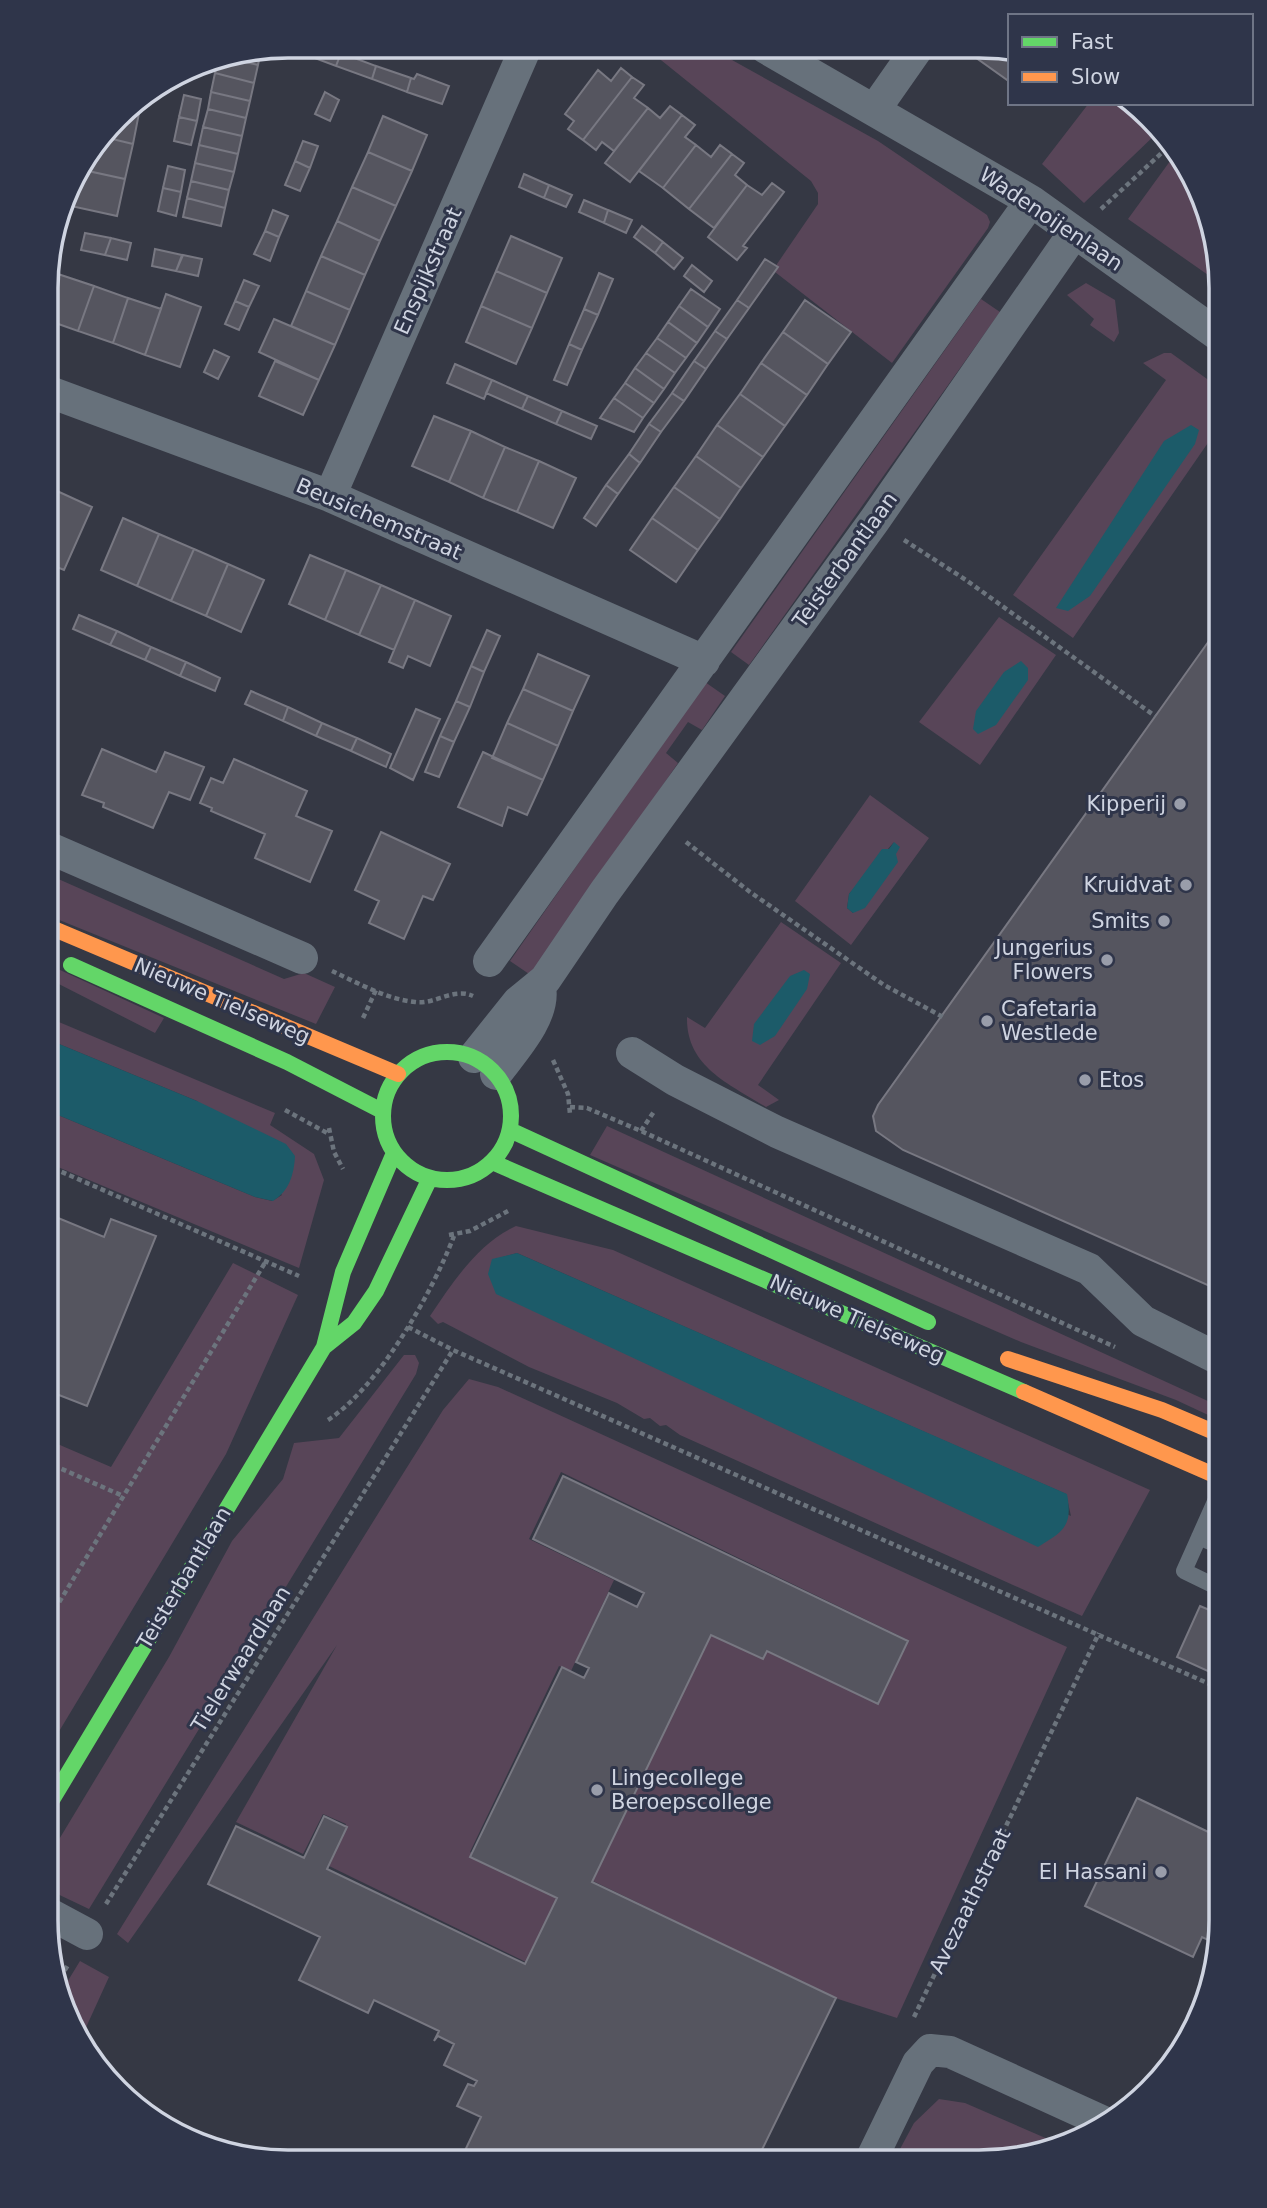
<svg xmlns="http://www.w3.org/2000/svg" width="1267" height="2208" font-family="'DejaVu Sans',sans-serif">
  <rect width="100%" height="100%" fill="#353844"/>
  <path fill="#584558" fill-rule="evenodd" d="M646,48H708L723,55L878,141L987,215L990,222L988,228L892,363L775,272L777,264L818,204V193L811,181Z
    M1089,103H1134L1157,133L1084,203L1042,164Z
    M1173,157L1208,210L1221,284L1128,219Z
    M1086,283L1115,300L1119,333L1114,342L1090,325L1094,319L1067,295Z
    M981,299L1000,312L749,665L731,652Z
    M1164,353H1171L1221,389V424L1073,638L1013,595L1166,380L1143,363Z
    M999,617L1056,655L980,765L919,722Z
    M705,682L725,696L702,730L688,722L666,753L678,763L532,976L510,961Z
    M870,795L929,838L851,945L795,901ZM894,842L853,913L847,908L849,894Z
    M47,874L284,979L304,973L335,987L316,1024L47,915Z
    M781,922L841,963L758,1085L779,1100L766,1107C730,1084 686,1067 687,1017L705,1028Z
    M47,964L164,1018L155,1033L47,978Z
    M47,1017L275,1113L270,1125L314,1154L324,1180L299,1268L46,1162V1110L255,1197L272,1201L282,1195L197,1101L47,1039Z
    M607,1126L1221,1407V1421L1176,1400L1021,1342L590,1155Z
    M516,1226L613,1250L1150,1490L1082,1616L680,1435L666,1425L660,1426L650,1418L644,1419L617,1403L529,1367L443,1322L438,1324L430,1316C453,1282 478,1243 516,1226ZM517,1253L1066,1494L1071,1516L492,1260Z
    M233,1263L298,1295L226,1454L46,1753V1569L58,1548L52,1492L46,1480V1439L111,1467Z
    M404,1355H415L419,1363L416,1374L89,1909L49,1890L46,1887V1861L169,1657L232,1541L283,1479L294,1443L339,1438Z
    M469,1379L498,1387L1067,1647L897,2018L835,1998L591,1880L709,1633L764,1650L876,1701L906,1639L561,1472L529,1539L614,1580L571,1671L559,1666L470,1852L561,1897L528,1963L327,1865L346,1824L323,1814L303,1854L236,1822L337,1645L128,1943L117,1934L394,1488L443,1410Z
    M80,1961L109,1977L83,2034L58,1997Z
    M939,2099L965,2103L1064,2146L979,2162H893L914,2123Z"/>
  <path fill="#1c5b69" d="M1191,425L1199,430L1195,444L1090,596L1068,611L1056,608L1164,441Z
    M1021,661L1028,668V680L996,725L978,734L973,729L976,711L1004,672Z
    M894,842L900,847L896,854L898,862L865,908L853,913L847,908L849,894L882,849H889Z
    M804,970L810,974L807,989L775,1036L760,1045L752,1041L754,1024L790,976Z
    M47,1039L197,1101L286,1144L295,1156C294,1175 289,1191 273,1201L255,1197L46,1110Z
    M517,1253L1067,1494C1073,1526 1064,1531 1038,1547L496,1294L488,1274L492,1259Z"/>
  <path fill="#55555f" stroke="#787882" stroke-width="2" d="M303,46L301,53L283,47L288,46Z
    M303,46H321L341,53L336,66L301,53Z
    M965,50H1010V82Z
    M261,51L258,65L227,58Z
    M341,53L376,66L372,79L336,66Z
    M227,58L258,65L254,83L215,73L219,59Z
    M376,66L411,78L407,92L372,79Z
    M621,68L632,77L583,140L568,129L574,121L565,114L598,70L611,81Z
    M215,73L254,83L250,101L211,92Z
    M417,74L449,86L442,104L407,92L411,78L414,79Z
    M632,77L644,85L634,98L648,108L614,151L602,142L596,150L583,140Z
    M211,92L250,101L246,118L208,109Z
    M325,92L339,100L330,121L315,114Z
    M184,95L201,99L197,121L179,117Z
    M143,97L140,108L128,106Z
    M128,106L140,108L133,144L104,137Z
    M670,106L682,115L630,182L605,163L648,108L660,118Z
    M208,109L246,118L242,136L203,127Z
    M682,115L695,125L685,137L696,145L663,188L639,171Z
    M383,116L427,135L412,171L368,152Z
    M179,117L197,121L191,145L174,141Z
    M203,127L242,136L238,154L199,145Z
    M104,137L133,144L125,179L79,169Z
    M303,141L318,146L310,168L295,161Z
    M199,145L238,154L234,172L195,163Z
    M696,145L711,157L720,145L732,154L689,209L663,188Z
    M368,152L412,171L396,206L352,187Z
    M732,154L744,163L735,175L747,185L714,228L689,209Z
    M295,161L310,168L300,191L285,185Z
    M195,163L234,172L229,190L191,181Z
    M168,166L185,170L181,192L163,188Z
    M79,169L125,179L117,216L71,206Z
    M524,174L549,185L544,198L519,187Z
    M191,181L229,190L225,208L187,198Z
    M772,183L784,192L743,246L747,248L737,260L708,237L747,185L762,195Z
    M549,185L572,195L566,207L544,198Z
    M352,187L396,206L380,241L337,221Z
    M163,188L181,192L176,216L158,211Z
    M187,198L225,208L221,226L183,217Z
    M584,200L608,210L604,223L579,212Z
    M273,210L288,216L279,237L265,231Z
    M608,210L632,220L626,233L604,223Z
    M337,221L380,241L365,275L321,256Z
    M642,226L663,242L655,253L634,237Z
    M265,231L279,237L270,261L254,254Z
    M85,233L111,238L105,255L81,250Z
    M511,236L562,258L547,293L496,271Z
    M111,238L131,243L127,260L105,255Z
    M663,242L683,258L674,269L655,253Z
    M155,249L182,255L176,271L152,266Z
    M183,255L202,259L198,276L176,271Z
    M321,256L365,275L350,310L306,291Z
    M765,259L778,267L749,308L737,300Z
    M692,265L712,281L704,292L684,276Z
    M496,271L547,293L532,328L481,306Z
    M599,273L613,279L598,315L584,309Z
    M58,274L94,286L78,331L47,320V305Z
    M244,280L259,286L249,307L235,301Z
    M94,286L128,298L113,343L78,331Z
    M691,289L720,309L708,327L679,306Z
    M306,291L350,310L335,345L291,326Z
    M166,294L201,307L180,367L145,355Z
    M128,298L161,309L145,355L113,343Z
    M737,300L749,308L727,339L715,331Z
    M805,300L851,332L828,364L783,332Z
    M235,301L249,307L239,330L225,324Z
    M481,306L532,328L516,364L466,342Z
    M679,306L708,327L697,343L668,322Z
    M584,309L598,315L582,350L569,344Z
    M274,319L335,345L319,380L259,352Z
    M668,322L697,343L686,358L657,338Z
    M715,331L727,339L706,369L694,361Z
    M783,332L828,364L807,395L761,363Z
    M657,338L686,358L675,373L646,353Z
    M569,344L582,350L567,385L554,380Z
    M214,350L229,357L218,379L204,372Z
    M646,353L675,373L664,389L635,368Z
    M275,361L319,380L303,415L259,396Z
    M694,361L706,369L684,401L672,393Z
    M761,363L807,395L785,426L740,394Z
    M455,364L492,380L484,399L447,383Z
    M635,368L664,389L654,403L625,383Z
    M492,380L528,396L522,409L486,393Z
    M625,383L654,403L643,418L614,398Z
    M672,393L684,401L661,432L649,424Z
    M740,394L785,426L763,457L717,425Z
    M528,396L562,411L556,424L522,409Z
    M614,398L643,418L634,432L600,418Z
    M562,411L597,426L591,439L556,424Z
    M434,416L471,431L449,482L412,466Z
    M649,424L661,432L640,463L629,454Z
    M717,425L763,457L741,488L696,456Z
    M471,431L505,447L483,498L449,482Z
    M505,447L539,461L517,512L483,498Z
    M629,454L640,463L618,494L606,485Z
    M696,456L741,488L720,519L674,487Z
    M539,461L576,478L553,528L517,512Z
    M606,485L618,494L596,526L584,518Z
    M47,487L57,491L47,512Z
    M674,487L720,519L698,550L652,518Z
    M57,491L92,507L64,570L47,563V512Z
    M123,518L159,534L137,586L101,570Z
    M652,518L698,550L676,582L630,550Z
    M159,534L194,549L171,601L137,586Z
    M194,549L228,564L206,616L171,601Z
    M310,555L346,570L325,620L289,604Z
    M228,564L264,580L241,632L206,616Z
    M346,570L381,585L359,635L325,620Z
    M381,585L415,600L394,650L359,635Z
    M415,600L451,616L430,666L408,656L403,668L389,662Z
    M79,615L117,631L110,645L73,629Z
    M1221,624V1291L903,1150L876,1131L873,1116L878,1105Z
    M487,630L500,636L484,672L471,666Z
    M117,631L151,647L145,660L110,645Z
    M151,647L186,662L180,676L145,660Z
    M538,654L589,676L573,711L523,689Z
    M186,662L220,678L215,691L180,676Z
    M471,666L484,672L470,707L456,701Z
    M523,689L573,711L558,746L507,723Z
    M251,691L288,707L283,721L245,704Z
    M456,701L470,707L454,742L440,736Z
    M288,707L322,723L316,736L283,721Z
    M416,709L440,719L413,780L390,768Z
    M322,723L357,738L351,751L316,736Z
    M507,723L558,746L543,780L492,758Z
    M47,735L57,740L47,764Z
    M440,736L454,742L439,777L425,772Z
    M357,738L391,754L386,767L351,751Z
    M102,749L156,772L165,752L204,767L190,800L169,792L153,828L103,807L104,803L82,795Z
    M483,752L543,780L527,815L508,807L502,826L458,807Z
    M234,759L307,791L296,816L332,831L310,882L255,858L265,834L211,811L212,808L200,803L211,778L223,783Z
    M381,832L450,864L433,900L423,896L404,939L369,923L379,901L355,890Z
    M46,1213L104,1237L111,1219L156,1236L87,1406L46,1390Z
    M563,1476L908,1641L878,1704L767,1651L763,1659L711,1635L592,1882L836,1998L756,2162L460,2161L481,2117L457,2106L468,2084L474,2086L477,2081L444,2065L454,2044L438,2036L434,2041L439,2031L374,2000L368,2013L299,1980L320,1937L208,1884L236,1826L304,1858L324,1816L347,1827L327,1869L525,1964L557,1898L470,1857L562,1667L584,1678L589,1668L576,1662L609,1593L637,1607L644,1593L533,1539Z
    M1200,1606L1221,1615V1677L1177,1657Z
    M1137,1798L1221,1838L1219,1945L1202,1937L1193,1957L1085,1906Z"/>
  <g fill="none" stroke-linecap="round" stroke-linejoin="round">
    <path stroke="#6c747d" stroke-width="4.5" stroke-dasharray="5 3.5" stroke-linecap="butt" d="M1101,209L1167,148
      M904,540L966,580L1155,716
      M686,842L750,892L884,985L943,1017
      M332,971C358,983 386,999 415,1002C435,1005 453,987 473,996
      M363,1018L376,990
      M553,1060L568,1094L570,1114
      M570,1107L587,1108L641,1131L1115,1347
      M285,1110L329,1134
      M329,1128L334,1152L343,1169
      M641,1131L655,1110
      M46,1165L299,1276
      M449,1235L470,1231L508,1211
      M408,1327L453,1350L1221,1689
      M328,1420C379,1387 432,1293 454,1236
      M46,1462L123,1496
      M46,1624L266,1261
      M106,1904L453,1350
      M56,1985L68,1965
      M914,2017L1099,1633"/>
    <path stroke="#67717b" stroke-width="16" d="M1199,1537L1221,1547
      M1221,1589L1184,1571L1221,1488"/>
    <path stroke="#67717b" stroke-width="32" d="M766,48L1031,201L1221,337
      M875,109L917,49
      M47,391L330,496L704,661
      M330,496L526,47
      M47,847L302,958
      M489,961L1031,201
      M632,1053L675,1080L777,1132L1089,1269L1143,1321L1221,1360
      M474,1057L518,1002L545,980L604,893L874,521L1074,233
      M496,1074C513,1051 546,1016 540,987
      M46,1912L87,1934
      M870,2162L918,2063L930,2050L950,2052L1106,2123"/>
    <path stroke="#63d668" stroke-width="16" d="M71,965L287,1062L382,1111
      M383 1116a64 64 0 1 1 128 0a64 64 0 1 1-128 0Z
      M510,1130L928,1322
      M492,1162L1024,1392
      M324,1347L343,1272L394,1153
      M46,1810L324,1347L354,1323L376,1291L430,1178"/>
    <path stroke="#ff974d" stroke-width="16" d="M47,926L398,1074
      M1008,1359L1162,1410L1221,1435
      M1024,1392L1221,1478"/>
  </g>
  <g fill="#999daa" stroke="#2f354a" stroke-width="2.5">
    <circle cx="1180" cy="804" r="7"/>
    <circle cx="1186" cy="885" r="7"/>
    <circle cx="1164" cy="921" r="7"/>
    <circle cx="1107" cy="960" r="7"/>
    <circle cx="987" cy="1021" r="7"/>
    <circle cx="1085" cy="1080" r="7"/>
    <circle cx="597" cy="1790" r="7"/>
    <circle cx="1161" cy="1872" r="7"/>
  </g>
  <g text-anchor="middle" stroke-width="6" stroke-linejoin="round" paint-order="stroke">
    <g font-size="21" fill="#cfd4e1" stroke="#2f354a">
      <text transform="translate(1051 219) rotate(34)" y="7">Wadenoijenlaan</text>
      <text transform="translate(428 271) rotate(-66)" y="7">Enspijkstraat</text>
      <text transform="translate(379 519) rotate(23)" y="7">Beusichemstraat</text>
      <text transform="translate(845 560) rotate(-54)" y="7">Teisterbantlaan</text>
      <text transform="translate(222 1001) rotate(23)" y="7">Nieuwe Tielseweg</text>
      <text transform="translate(857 1319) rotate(24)" y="7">Nieuwe Tielseweg</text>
      <text transform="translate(184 1578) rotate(-59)" y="7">Teisterbantlaan</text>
      <text transform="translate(241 1659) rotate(-58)" y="7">Tielerwaardlaan</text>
      <text transform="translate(970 1901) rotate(-64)" y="7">Avezaathstraat</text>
    </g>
    <g font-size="21" fill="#cfd4e1" stroke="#2f354a" text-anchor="end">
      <text x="1166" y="811">Kipperij</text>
      <text x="1172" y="892">Kruidvat</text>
      <text x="1150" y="928">Smits</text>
      <text x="1093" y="955">Jungerius<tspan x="1093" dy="24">Flowers</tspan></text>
      <text x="1001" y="1016" text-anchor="start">Cafetaria<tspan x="1001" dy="24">Westlede</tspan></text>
      <text x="1099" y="1087" text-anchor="start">Etos</text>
      <text x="611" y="1785" text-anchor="start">Lingecollege<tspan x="611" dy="24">Beroepscollege</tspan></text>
      <text x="1147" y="1879">El Hassani</text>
    </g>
  </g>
  <path d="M0 0H1267V2208H0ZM288 58H979A230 230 0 0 1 1209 288V1920A230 230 0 0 1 979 2150H288A230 230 0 0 1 58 1920V288A230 230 0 0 1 288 58Z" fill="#2f354a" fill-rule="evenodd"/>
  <path fill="none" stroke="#cfd4e1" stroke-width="3.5" d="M288 58H979A230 230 0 0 1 1209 288V1920A230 230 0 0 1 979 2150H288A230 230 0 0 1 58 1920V288A230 230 0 0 1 288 58Z"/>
  <rect x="1008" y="14" width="245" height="91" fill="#2f354a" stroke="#6f7586" stroke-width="2"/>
  <rect x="1022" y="37" width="35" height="10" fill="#63d668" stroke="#6f7586" stroke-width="2"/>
  <text x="1071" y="49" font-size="21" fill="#cfd4e1">Fast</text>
  <rect x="1022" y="72" width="35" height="10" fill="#ff974d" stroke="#6f7586" stroke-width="2"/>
  <text x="1071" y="84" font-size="21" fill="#cfd4e1">Slow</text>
</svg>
